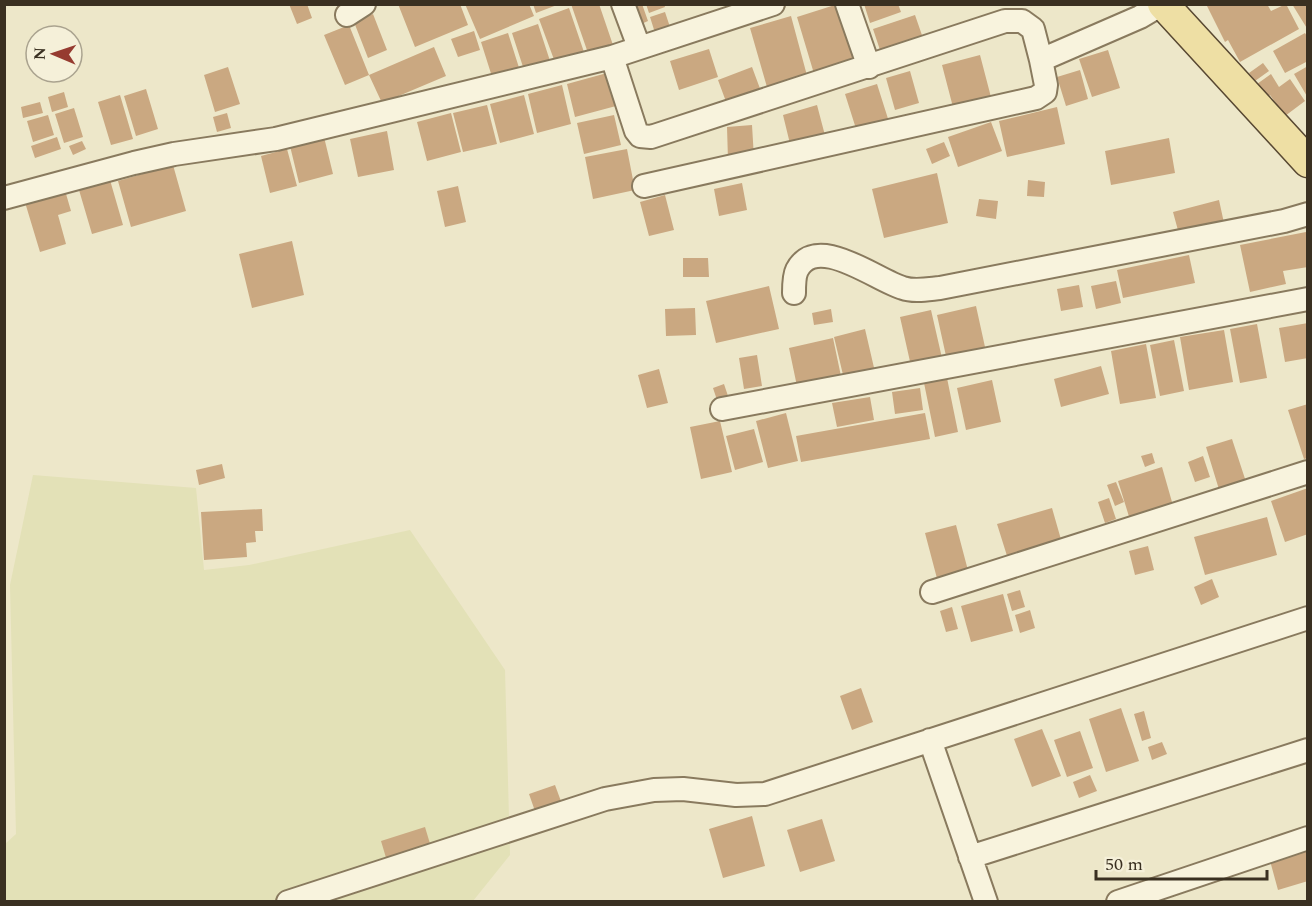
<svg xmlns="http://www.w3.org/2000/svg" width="1312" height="906" font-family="Spectral,serif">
  <rect width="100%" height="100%" fill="#ede7c9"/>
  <path fill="#e3e1b7" d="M33,475L196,488L204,570L249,565L410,530L505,670L510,855L473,901L5,902V844L16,834L10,585Z"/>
  <path fill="#caa881" d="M289,4H307L312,18L297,24Z
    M398,4H460L468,25L415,47Z
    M465,4H529L534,16L480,39Z
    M533,4H557V5L536,13Z
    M571,4H599L614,48L589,56Z
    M632,4H642L648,21L639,25Z
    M646,4H664L665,7L649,13Z
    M838,4L858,64L815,77L797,17Z
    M864,4H898L901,12L870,23Z
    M1206,4H1267L1271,11L1286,4L1299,29L1240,62L1228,40L1225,42Z
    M1292,4H1308V30Z
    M569,8L585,55L556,65L539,19Z
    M665,12L671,30L656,36L650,17Z
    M373,14L387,50L368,58L354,22Z
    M915,15L924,41L882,56L873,29Z
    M791,16L809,83L769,94L750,28Z
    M538,24L551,64L525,73L512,33Z
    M349,25L369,75L345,85L324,35Z
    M474,31L480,50L458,57L451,39Z
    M508,33L521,74L494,83L481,42Z
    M1305,33L1308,38V61L1285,73L1273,51Z
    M434,47L446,76L382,103L369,75Z
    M709,49L718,77L679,90L670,61Z
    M1108,50L1120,88L1092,97L1079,59Z
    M980,55L992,101L954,111L942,65Z
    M1263,63L1269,71L1255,81L1249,73Z
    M1308,66V98L1294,74Z
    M228,67L240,104L215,112L204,75Z
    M752,67L762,94L728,107L718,80Z
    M1080,70L1088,99L1066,106L1057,77Z
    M910,71L919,103L895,110L886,78Z
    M607,73L616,106L575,117L567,84Z
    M1271,74L1279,87L1290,79L1305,101L1285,116L1270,95L1266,98L1257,84Z
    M877,84L890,125L858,135L845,94Z
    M562,85L571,124L537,133L528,94Z
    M146,89L158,129L136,136L124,96Z
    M64,92L68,107L52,112L48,97Z
    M120,95L133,139L111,145L98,102Z
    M524,95L534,134L500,143L490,104Z
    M40,102L43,113L23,118L21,107Z
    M487,105L497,144L463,152L453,113Z
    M817,105L827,143L792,152L783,115Z
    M1057,107L1065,144L1007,157L999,121Z
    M74,108L83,137L64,143L55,114Z
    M227,113L231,128L217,132L213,117Z
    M451,113L461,152L427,161L417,122Z
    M48,115L54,135L33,142L27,121Z
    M614,115L621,145L584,154L577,123Z
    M991,122L1002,151L958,167L948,137Z
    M752,125L754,158L728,160L727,127Z
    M387,131L394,170L358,177L350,139Z
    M57,137L61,149L35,158L31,146Z
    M324,137L333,174L299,183L290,146Z
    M1169,138L1175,173L1111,185L1105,151Z
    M82,141L86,149L73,155L69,146Z
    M944,142L950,156L932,164L926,149Z
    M287,149L297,186L270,193L261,156Z
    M627,149L635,190L593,199L585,157Z
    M173,165L186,211L131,227L118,181Z
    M937,173L948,223L884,238L872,189Z
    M110,180L123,225L92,234L79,190Z
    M1028,180L1045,182L1044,197L1027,196Z
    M742,183L747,210L719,216L714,189Z
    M458,186L466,222L445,227L437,191Z
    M64,187L71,211L58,215L66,244L40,252L24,199Z
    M665,195L674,230L649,236L640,202Z
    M979,199L998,201L996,219L976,216Z
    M1219,200L1224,223L1179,234L1173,212Z
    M1306,232L1308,267L1283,271L1286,284L1250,292L1240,245Z
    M292,241L304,295L252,308L239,254Z
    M1189,255L1195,283L1123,298L1117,270Z
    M683,258H708L709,277H683Z
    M1116,281L1121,303L1096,309L1091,286Z
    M1079,285L1083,307L1061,311L1057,289Z
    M769,286L779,329L716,343L706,301Z
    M976,306L985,347L946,356L937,315Z
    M695,308L696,335L666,336L665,309Z
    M831,309L833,322L814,325L812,313Z
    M931,310L942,358L911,366L900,317Z
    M1308,323V358L1285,362L1279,328Z
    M1257,324L1267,378L1240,383L1230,329Z
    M865,329L875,372L844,379L834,337Z
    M1224,330L1233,382L1189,390L1180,337Z
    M833,338L842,381L798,391L789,348Z
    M1174,340L1184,391L1160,396L1150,345Z
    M1146,344L1156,398L1120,404L1111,351Z
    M757,355L762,386L744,389L739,358Z
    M1101,366L1109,394L1061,407L1054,379Z
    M659,369L668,403L647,408L638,375Z
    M947,378L958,432L935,437L924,383Z
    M992,380L1001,422L966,430L957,388Z
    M724,384L728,396L717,400L713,388Z
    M920,388L923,410L895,414L892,392Z
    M870,397L874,420L837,427L832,403Z
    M1308,404V458L1304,459L1288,410Z
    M786,413L798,461L768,468L756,421Z
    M925,413L930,439L801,462L796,436Z
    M720,421L732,472L701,479L690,427Z
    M754,429L763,462L735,470L726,436Z
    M1232,439L1248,488L1221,496L1206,447Z
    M1152,453L1155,463L1145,467L1141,456Z
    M1203,456L1210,477L1195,482L1188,462Z
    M222,464L225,478L199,485L196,470Z
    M1162,467L1174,509L1131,523L1118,481Z
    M1116,482L1124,502L1115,506L1107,485Z
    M1308,488V534L1285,542L1271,501Z
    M1109,498L1116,519L1105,523L1098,502Z
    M1052,508L1062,543L1008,559L997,524Z
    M262,509L263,531H255L256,542L246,543L247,557L204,560L201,512Z
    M1267,517L1277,555L1205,575L1194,537Z
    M956,525L970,578L939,586L925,533Z
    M1148,546L1154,570L1135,575L1129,551Z
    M1212,579L1219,597L1201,605L1194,587Z
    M1020,590L1025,607L1012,611L1007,594Z
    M1003,594L1013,631L971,642L961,606Z
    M952,607L958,629L946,632L940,611Z
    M1030,610L1035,628L1020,633L1015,615Z
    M861,688L873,722L852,730L840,696Z
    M1121,708L1139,761L1106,772L1089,719Z
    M1144,711L1151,738L1142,741L1134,714Z
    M1042,729L1061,776L1032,787L1014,739Z
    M1080,731L1093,768L1067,777L1054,740Z
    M1162,742L1167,754L1152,760L1148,747Z
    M1090,775L1097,791L1079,798L1073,782Z
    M555,785L562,804L536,814L529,794Z
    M752,816L765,866L723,878L709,829Z
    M822,819L835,861L800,872L787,830Z
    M425,827L431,847L387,861L381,841Z
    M1305,846L1308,856V881L1278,890L1269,857Z"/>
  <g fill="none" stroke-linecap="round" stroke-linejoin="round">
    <g stroke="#897a5e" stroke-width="26">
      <path id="minor" d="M623,4L639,47
        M847,4L869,67
        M347,15L364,4
        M612,57L773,4
        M644,186L1036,98L1045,92L1046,85L1041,60
        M4,198L134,163L174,154L276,139L612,57L636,131L640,136L651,137L1005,21H1022L1033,29L1041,60L1140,17L1162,4
        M794,293C794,286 794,276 797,270C817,232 877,281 903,288C914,292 929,289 940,288L1284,221L1308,214
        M722,409L1308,299
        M932,592L1308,472
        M930,740L986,902
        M970,857L1308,750
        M288,902L605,799L654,790L683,789L736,795L765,794L1308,618
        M1118,902L1308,838"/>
    </g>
    <g stroke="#584832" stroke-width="33">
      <path id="major" d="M1163,4L1308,162"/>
    </g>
    <use href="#minor" stroke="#f8f3dd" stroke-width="22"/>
    <use href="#major" stroke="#eedfa4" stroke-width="30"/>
  </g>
  <rect width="1312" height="906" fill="none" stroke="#3a3021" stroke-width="12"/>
  <g transform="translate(54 54) rotate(272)"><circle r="28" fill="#f5f0d9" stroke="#aaa38f" stroke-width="1.5"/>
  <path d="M0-4.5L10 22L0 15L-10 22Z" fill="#963b30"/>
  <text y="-9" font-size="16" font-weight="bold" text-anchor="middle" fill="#3a3021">N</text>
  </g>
  <path d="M1096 870v9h171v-9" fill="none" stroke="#3a3021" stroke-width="3"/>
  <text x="1105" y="870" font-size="18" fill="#3a3021" stroke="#f5f0d9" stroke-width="4.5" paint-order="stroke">50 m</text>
</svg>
